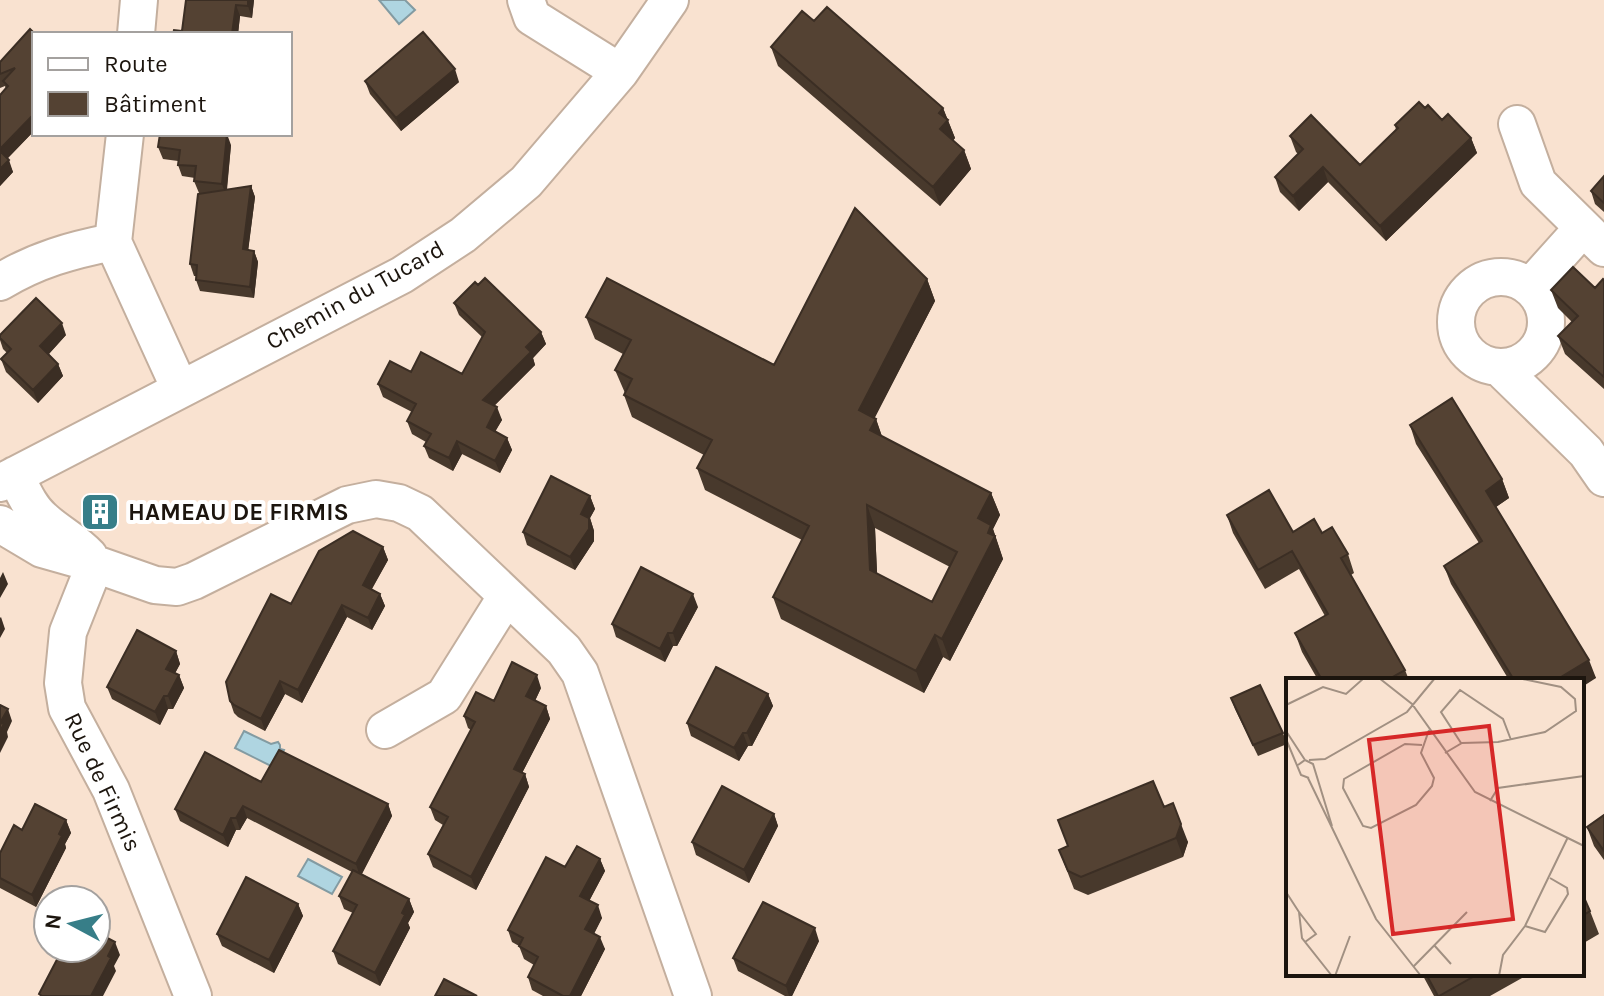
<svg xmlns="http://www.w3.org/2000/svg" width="1604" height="996" font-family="Karla,sans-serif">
  <rect width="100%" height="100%" fill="#f9e2d0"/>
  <path fill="#afd5e1" stroke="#839ba2" stroke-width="2" d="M379,0H405L415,10L399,24Z
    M244,731L271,744L278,742L280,745V749L284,750L275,768L235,748Z
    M308,859L342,877L332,894L298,876Z"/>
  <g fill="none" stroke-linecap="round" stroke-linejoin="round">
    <g stroke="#c4af9e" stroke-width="40">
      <path id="minor" d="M526,0L532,17L620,72
        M136,34L139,0
        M1517,124L1538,183L1604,248
        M125,134L113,242L180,389
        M1456 322a45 45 0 1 1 90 0a45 45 0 1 1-90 0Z
        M0,282C36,260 72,250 113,242
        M1530,287L1573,239
        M1499,367L1586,452L1604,478
        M15,475C23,491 30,508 43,519C58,533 74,540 89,556
        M0,483L402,275L463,235L526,182L620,72L670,0
        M0,524L42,549L95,564L155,585L177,587L194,581L347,505L376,499L399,503L420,513L564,650L580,673L693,996
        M95,564L68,632L63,683L67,708L111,790L193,996
        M385,730L444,696L506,597"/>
    </g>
    <use href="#minor" stroke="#fff" stroke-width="36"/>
  </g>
  <path fill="#48392c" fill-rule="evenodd" d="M186,0H254L252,18L240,16L238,34H173L182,31Z
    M814,21L943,108L955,138L953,141L964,150L971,169L940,206L778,66L771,47Z
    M30,29L34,131L7,159L13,172L0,186V95L6,89L5,86L0,88V62Z
    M365,81L459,82L401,131L370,94Z
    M1425,108L1471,138L1477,153L1386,241L1328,182L1299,211L1280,192L1275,177L1298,154L1296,152L1290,136L1360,165L1396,130L1395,125Z
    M231,145L227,190L251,186L255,197L248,250L254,251L258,262L254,298L200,291L196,280V276H194L190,264L202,193H199L194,181L195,178L182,176L178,165V161L163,159L158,147Z
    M1604,176V212L1595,204L1591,191Z
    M927,279L935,301L874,418L876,419L882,437L991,493L1000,515L993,529L1003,559L950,661L943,657L924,693L781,619L773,597L802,540L705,490L697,468L704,455L632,417L624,395L625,393L615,370L623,354L595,339L586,317L774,365ZM875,528L950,567L932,602L877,574Z
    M1604,280V389L1565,354L1558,336L1572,322L1558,308L1551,290L1595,288Z
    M478,285L541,332L546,344L533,358L535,365L494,406L502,420L495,431L507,438L512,450L500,473L462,454L453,471L429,458L424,446L426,442L412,434L407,421L412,412L383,397L378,384L411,372L462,374L482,337L459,315L454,303Z
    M0,335H66L49,354L58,364L63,376L38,403L6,372L1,359L7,353L3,349L0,340Z
    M1410,425L1502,479L1509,498L1496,507L1596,678L1582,680H1509L1451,584L1444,566L1479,543L1416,444Z
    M590,496L595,509L590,518L594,531V541L575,570L527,545L523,532Z
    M1227,515L1293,532L1322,533L1348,554L1354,573L1351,575L1405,670L1409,680H1318L1302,652L1295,633L1325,616L1299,569L1265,589L1233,533Z
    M383,547L388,560L372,589L380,594L385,606L372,630L347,617L302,703L285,694L265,731L238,717L234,713L230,701L291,604Z
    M698,607L677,646H673L665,662L616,637L612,624Z
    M176,651L180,664L175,673L179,675L184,688L173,709H168L160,725L112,699L107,687Z
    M541,688L535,701L546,706L550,719L522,773L525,774L529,787L476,890L433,867L428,854L443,825L435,820L430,807L471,730L468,728L464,716L494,701Z
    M768,694L773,706L752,746H748L739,761L691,736L687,723Z
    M1231,698L1283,733L1287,744L1258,756L1235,709Z
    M261,782L388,804L392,816L362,874L409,899L414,912L408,923L410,928L380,986L338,964L333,951L353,913L344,909L339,896L352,872L247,818L240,830H236L228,847L180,821L175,809Z
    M1164,807L1188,842L1183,857L1088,895L1074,889L1059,850L1068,846L1058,820Z
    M774,814L778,826L749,883L696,855L692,842Z
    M1604,815V860L1594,846L1587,827Z
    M66,820L71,833L65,844L66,848L36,907L0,888V853L22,830Z
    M600,859L605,871L589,901L602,918L594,933L605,949L581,996H543L532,990L528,977L534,965L524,959L519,946L512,942L508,930L565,867Z
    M1582,893L1590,911L1599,934L1582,944Z
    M298,904L303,916L274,973L222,946L217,934Z
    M819,941L792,996H785L738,971L733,958Z
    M1422,974H1529L1490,996H1434Z"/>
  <path fill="#3b2e24" d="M248,0H254L252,18L248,6Z
    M236,5L240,16L238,34H232Z
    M455,69L459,82L401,131L396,118Z
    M943,108L955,138L946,148L940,129L939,113Z
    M34,114V131L3,163L0,149Z
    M227,134L231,145L226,196L222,184Z
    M1471,138L1477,153L1386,241L1380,226Z
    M964,150L971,169L940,206L933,187Z
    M9,160L13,172L0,186V169Z
    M1323,167L1328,182L1299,211L1293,196Z
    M251,186L255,197L247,260L243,249Z
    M254,251L258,262L254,298L250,287Z
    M927,279L935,301L867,433L859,410Z
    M62,323L66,335L45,358L40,346Z
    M541,332L546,344L533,358L535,365L488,412L483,400L526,347Z
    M58,364L63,376L38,403L33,390Z
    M497,407L502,420L491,439L487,427Z
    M876,419L884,442L870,430Z
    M507,438L512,450L500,473L495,461Z
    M457,441L462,454L453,471L449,458Z
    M1502,479L1509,498L1493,509L1486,491Z
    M991,493L1000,515L993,529L1003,559L950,661L942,639L978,518Z
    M590,496L595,509L590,518L594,531V541L575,570L570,557L581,514Z
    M867,505L875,528L878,593L870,570Z
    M383,547L388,560L367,597L363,585Z
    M3,572L8,584L0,598V578Z
    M380,594L385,606L372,630L368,618Z
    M693,594L698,607L677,646L673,633Z
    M342,605L347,617L302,703L298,690Z
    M1,617L5,629L0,638V618Z
    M668,633L673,646L665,662L660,649Z
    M935,635L943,657L924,693L916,671Z
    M176,651L180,664L171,681L166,669Z
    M1589,660L1596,678L1582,687V680H1556Z
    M179,675L184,688L173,709L168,696Z
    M537,675L541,688L531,709L526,696Z
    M280,681L285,694L265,731L261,719Z
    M768,694L773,706L752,746L747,733Z
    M164,696L168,709L160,725L155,712Z
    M546,706L550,719L518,781L514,769Z
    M8,709L12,721L7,732L8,737L0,753V723Z
    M743,733L748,746L739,761L734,748Z
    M525,774L529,787L476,890L471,877Z
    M388,804L392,816L360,877L356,864Z
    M243,806L247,818L240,830L236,818Z
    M774,814L778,826L749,883L744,870Z
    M231,818L236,830L228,847L223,835Z
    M66,820L71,833L65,844L66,848L36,907L32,895Z
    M1181,824L1188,842L1183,857L1176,838Z
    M600,859L605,871L585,909L580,896Z
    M409,899L414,912L408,923L410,928L380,986L375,973Z
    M298,904L303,916L274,973L269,960Z
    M598,905L602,918L590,942L585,929Z
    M815,928L819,941L792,996H789L786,986Z
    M600,937L605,949L581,996H570Z
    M115,942L120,955L114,966L116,971L103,996H91L108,956Z"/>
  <path fill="#544233" stroke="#3b2e24" stroke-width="2" fill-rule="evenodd" d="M186,0H248V6L236,5L232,34H173L174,30L182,31Z
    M827,7L943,108L939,113L948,120L940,129L964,150L933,187L771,47L802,11L814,21Z
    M30,29L35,34H34V114L0,149V95L8,86L3,81L15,68L0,74V62Z
    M423,32L455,69L396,118L365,81Z
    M1419,102L1425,108L1428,105L1442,120L1448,114L1471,138L1380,226L1323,167L1293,196L1275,177L1303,149L1290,136L1311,115L1360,165L1398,128L1395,125Z
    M160,134H227L222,184L194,181L196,166L178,165L180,150L158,147Z
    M0,151L9,160L0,169Z
    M1604,176V203L1591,191Z
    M251,186L243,249L254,251L250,287L196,280L197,265L190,264L198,194Z
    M855,208L927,279L859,410L876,419L870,430L991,493L978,518L991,525L988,533L995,536L942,639L935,635L916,671L773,597L809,526L697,468L712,440L624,395L632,379L615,370L631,340L586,317L607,278L774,365ZM867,505L957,552L932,602L870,570Z
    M1573,267L1595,288L1603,279L1604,280V377L1558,336L1578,316L1551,290Z
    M485,278L541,332L526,347L531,352L483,400L497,407L487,427L507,438L495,461L457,441L449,458L424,446L431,434L407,421L416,404L378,384L390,361L411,372L421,352L462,374L485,332L454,303L475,282L478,285Z
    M36,298L62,323L40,346L58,364L33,390L1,359L11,349L0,338V335Z
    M1452,398L1502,479L1486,491L1589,660L1556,680H1514L1444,566L1482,541L1410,425Z
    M551,476L590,496L581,514L589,518V529L570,557L523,532Z
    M1269,490L1293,532L1314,519L1322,533L1332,527L1348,554L1341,558L1405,670L1387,680H1322L1295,633L1328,614L1292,551L1258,570L1227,515Z
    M353,531L383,547L363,585L380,594L368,618L342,605L298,690L280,681L261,719L234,705L230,701L226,682L271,594L291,604L319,551Z
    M641,567L693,594L673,633H668L660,649L612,624Z
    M137,630L176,651L166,669L179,675L168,696H164L155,712L107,687Z
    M512,662L537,675L526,696L546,706L514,769L525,774L471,877L428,854L448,817L430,807L475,722L464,716L476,692L494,701Z
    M716,667L768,694L747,733H743L734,748L687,723Z
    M1260,685L1283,733L1253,745L1231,698Z
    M0,705L8,709L0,723L4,724L0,731Z
    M279,750L388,804L356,864L243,806L236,818H231L223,835L175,809L205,752L261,782Z
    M1153,781L1164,807L1173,803L1181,824L1176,838L1081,877L1068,871L1059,850L1068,846L1058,820Z
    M722,786L774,814L744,870L692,842Z
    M35,804L66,820L59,834L62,836L32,895L0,878V853L14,825L22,830Z
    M1604,815V851L1587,827Z
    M577,846L600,859L580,896L598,905L585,929L600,937L570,996H563L528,977L538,957L519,946L523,938L508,930L546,857L565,867Z
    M353,870L409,899L402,913L405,915L375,973L333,951L357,905L339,896Z
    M246,877L298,904L269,960L217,934Z
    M1582,893L1590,911L1582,916Z
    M763,902L815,928L786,986L733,958Z
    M96,932L115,942L108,956L111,958L91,996H42L39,994L63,948H96Z
    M1426,974H1478L1439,996H1438Z
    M444,979L477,996H435Z"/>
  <defs>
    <g id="building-square" transform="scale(2)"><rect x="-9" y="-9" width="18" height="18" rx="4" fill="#377e88" stroke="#fff"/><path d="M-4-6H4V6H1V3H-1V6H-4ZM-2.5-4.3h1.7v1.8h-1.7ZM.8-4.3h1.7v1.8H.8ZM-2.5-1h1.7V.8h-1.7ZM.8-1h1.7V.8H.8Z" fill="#fff"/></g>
  </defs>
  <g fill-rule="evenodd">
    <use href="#building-square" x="100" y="512"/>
  </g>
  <g text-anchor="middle" stroke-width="8" stroke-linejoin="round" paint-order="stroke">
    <g font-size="24" fill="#1c150e" stroke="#fff">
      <text transform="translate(355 295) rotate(-29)" y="8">Chemin du Tucard</text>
      <text transform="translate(103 782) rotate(65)" y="8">Rue de Firmis</text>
    </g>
    <g font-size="24" font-weight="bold" fill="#1c150e" stroke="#fff" text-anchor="start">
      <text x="128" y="520">HAMEAU DE FIRMIS</text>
    </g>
  </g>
  <g transform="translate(1286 678)">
    <rect width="298" height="298" fill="#f9e2d0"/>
    <path fill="none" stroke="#a19082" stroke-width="2" d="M93,0L126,26L189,114L298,168M0,27L37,9L60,16L78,0M0,53L19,82M0,61L15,97L23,100M175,65L155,34L174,12L217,41L225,62M136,67L119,66L58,101L57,110L77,148L85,150L130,127L146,108L148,100L135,75L143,52M159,75L176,65L212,64L259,54L290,33L289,21L275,9L232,0M23,82L39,81L121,34L149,0M12,87L19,82L27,86L46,148M22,100L90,241L135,298M204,123L212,110L298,98M0,214L13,234L16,260L46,298M13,234L30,256L19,264M239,248L259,254L282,216L281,210L264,200M148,267L165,286M127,289L181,234M49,298L64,258M213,298L217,277L239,248L282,159"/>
    <path fill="#d62828" fill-opacity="0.15" stroke="#d62828" stroke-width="4" d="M203,48L227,241L107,256L83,62Z"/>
    <rect width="298" height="298" fill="none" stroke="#1c150e" stroke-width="4"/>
  </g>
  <rect x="32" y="32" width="260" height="104" fill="#ffffff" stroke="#a4a19f" stroke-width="2"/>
  <rect x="48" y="58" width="40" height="12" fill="#ffffff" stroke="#a4a19f" stroke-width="2"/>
  <text x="104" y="72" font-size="24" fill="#1c150e">Route</text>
  <rect x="48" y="92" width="40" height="24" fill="#544233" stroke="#a4a19f" stroke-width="2"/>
  <text x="104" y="112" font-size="24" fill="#1c150e">Bâtiment</text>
  <g transform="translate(72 924) rotate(277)"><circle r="38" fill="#ffffff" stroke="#a4a19f" stroke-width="2"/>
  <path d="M0-6L14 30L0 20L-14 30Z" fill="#377e88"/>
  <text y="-12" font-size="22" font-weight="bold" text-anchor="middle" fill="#1c150e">N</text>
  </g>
</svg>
